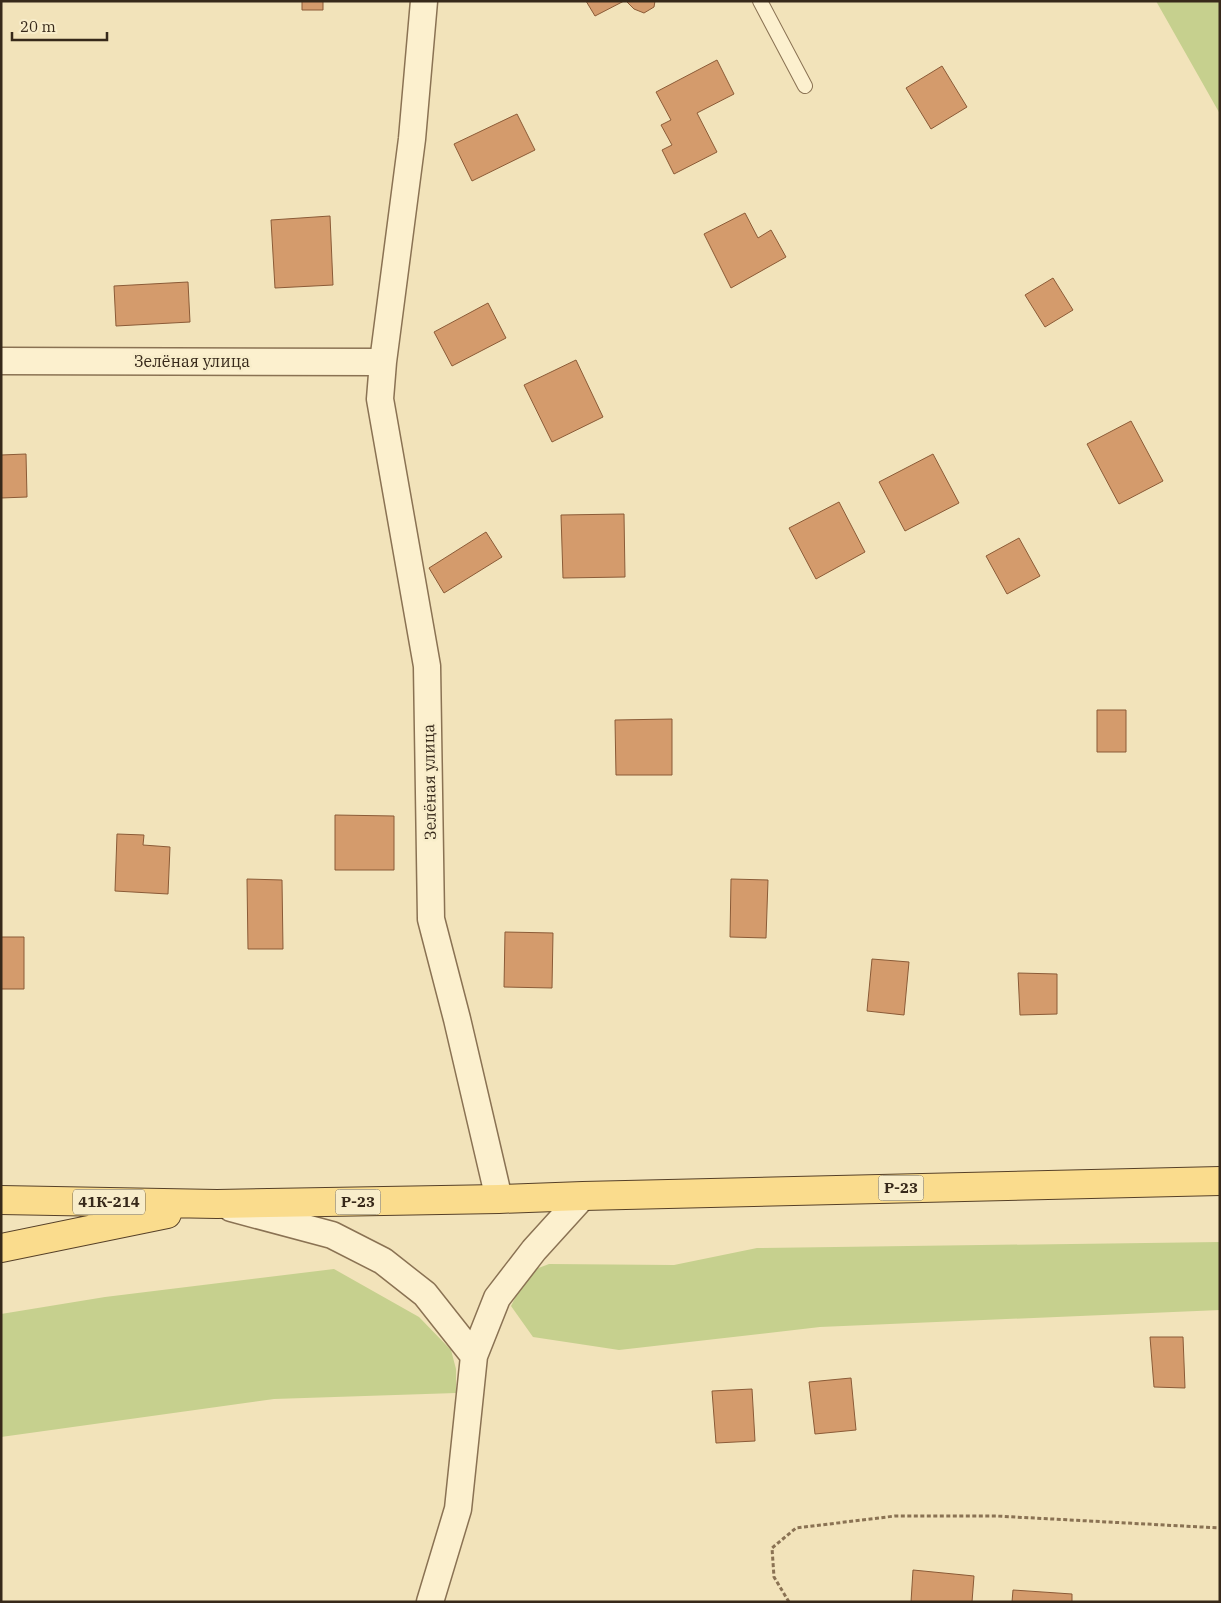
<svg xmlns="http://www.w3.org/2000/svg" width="1221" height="1603" font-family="'IBM Plex Serif',serif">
  <rect width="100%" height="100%" fill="#f2e3ba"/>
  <path fill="#c6d08e" d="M1156,1H1220V114Z
    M1220,1242V1310L820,1327L619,1350L533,1337L511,1306L528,1272L549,1264L674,1265L757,1248Z
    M334,1269L419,1317L451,1350L456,1369V1393L274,1399L1,1437V1314L105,1297Z"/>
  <path fill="#d49b6c" stroke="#8b5b37" d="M302,1H323V10H302Z
    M586,1H624L595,16Z
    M626,1H655L654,7L644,13L634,9Z
    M717,60L734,94L697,113L717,152L674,174L662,150L672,145L661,125L671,120L656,92Z
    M942,66L967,107L931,129L906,88Z
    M517,114L535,150L472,181L454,144Z
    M745,213L758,238L771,230L786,257L731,288L704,234Z
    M330,216L333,285L275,288L271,220Z
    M1053,278L1073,310L1045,327L1025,295Z
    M188,282L190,322L116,326L114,286Z
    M488,303L506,338L452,366L434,332Z
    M576,360L603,417L552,442L524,385Z
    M1131,421L1163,481L1119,504L1087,444Z
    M26,454L27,497L1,498V455Z
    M933,454L959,503L905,531L879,482Z
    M839,502L865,552L816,579L789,528Z
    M624,514L625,577L563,578L561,515Z
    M486,532L502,557L444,593L429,568Z
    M1019,538L1040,576L1007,594L986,556Z
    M1097,710H1126V752H1097Z
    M672,719V775H616L615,720Z
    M335,815L394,816V870H335Z
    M117,834L144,835L143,845L170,847L168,894L115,891Z
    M247,879L282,880L283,949H248Z
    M731,879L768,880L766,938L730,937Z
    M505,932L553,933L552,988L504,987Z
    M1,937H24V989H1Z
    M872,959L909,962L904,1015L867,1011Z
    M1018,973L1057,974V1014L1020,1015Z
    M1150,1337H1183L1185,1388L1154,1387Z
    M851,1378L856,1430L815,1434L809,1382Z
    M752,1389L755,1441L716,1443L712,1391Z
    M913,1570L974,1576L972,1602H911Z
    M1013,1590L1072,1594V1602H1012Z"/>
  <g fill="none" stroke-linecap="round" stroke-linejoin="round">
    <g stroke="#8a7253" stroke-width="16">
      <path id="lane" d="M760,1L805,86"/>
    </g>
    <g stroke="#8a7253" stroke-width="29">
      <path id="street" d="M424,1L412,139L383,362L380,399L427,666L431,919L457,1019L499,1199
        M1,361L383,362
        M231,1208L332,1235L383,1261L425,1294L474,1356
        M430,1602L458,1509L474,1356L497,1298L534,1250L583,1196"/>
    </g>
    <g stroke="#564028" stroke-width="30">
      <path id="primary" d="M1,1200L217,1204L499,1199L583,1196L1220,1181
        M1,1248L167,1214"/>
    </g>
    <path stroke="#8a7253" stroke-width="3" stroke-dasharray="4 2.5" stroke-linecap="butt" d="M789,1602L774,1577L772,1548L796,1528L895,1516H996L1220,1528"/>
    <use href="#lane" stroke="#fcf0ce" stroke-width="14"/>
    <use href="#street" stroke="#fcf0ce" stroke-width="26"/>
    <use href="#primary" stroke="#fadc8d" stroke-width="28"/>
  </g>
  <g text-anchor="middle" stroke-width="5" stroke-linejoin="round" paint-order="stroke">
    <g fill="#f8edca" stroke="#71644f" stroke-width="1">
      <rect x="878.5" y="1175.5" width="45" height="25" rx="4"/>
      <rect x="73" y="1189.5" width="72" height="25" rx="4"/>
      <rect x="335.5" y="1189.5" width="45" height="25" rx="4"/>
    </g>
    <g font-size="15" font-weight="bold" fill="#37291a">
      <text x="901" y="1193">Р-23</text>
      <text x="109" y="1207">41К-214</text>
      <text x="358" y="1207">Р-23</text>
    </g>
    <g font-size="16" fill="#37291a" stroke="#f8edca">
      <text x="192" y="367">Зелёная улица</text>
      <text transform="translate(429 782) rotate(-91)" y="6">Зелёная улица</text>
    </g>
  </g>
  <rect width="1221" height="1603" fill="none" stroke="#37291a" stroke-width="5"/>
  <path d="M12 32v8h95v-8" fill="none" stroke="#37291a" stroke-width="2.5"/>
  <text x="20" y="32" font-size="15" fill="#37291a" stroke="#f8edca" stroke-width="4" paint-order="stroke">20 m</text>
</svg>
